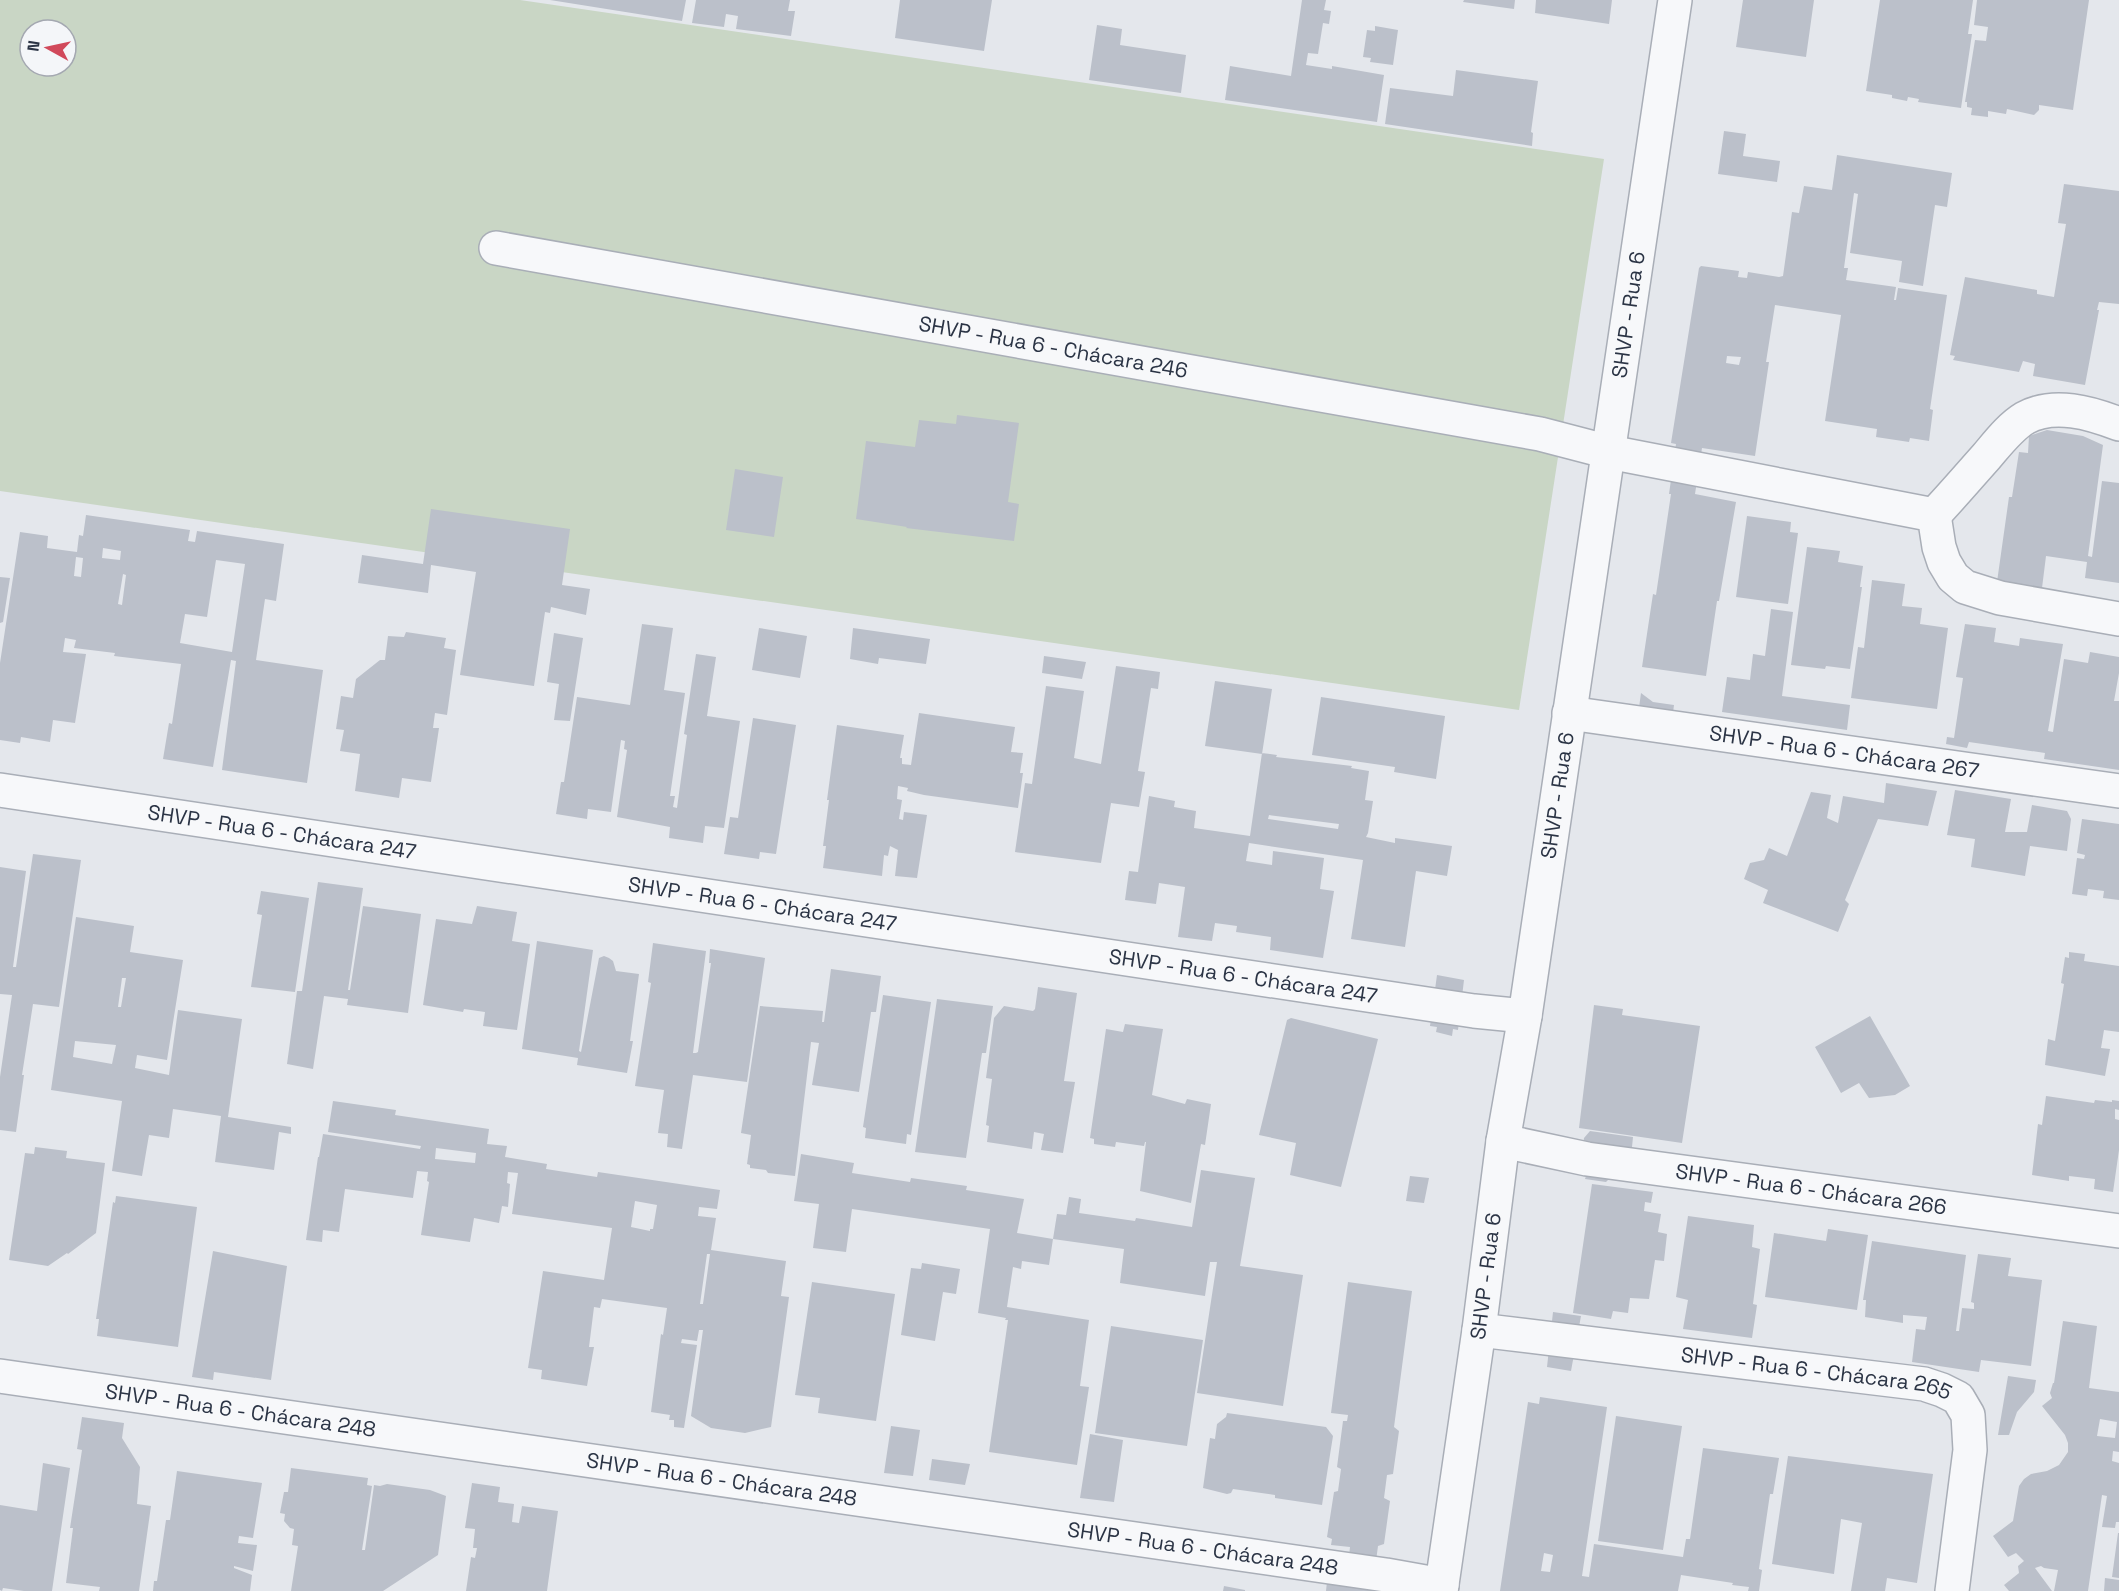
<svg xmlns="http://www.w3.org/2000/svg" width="2119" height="1591" font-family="'Space Grotesk',sans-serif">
  <rect width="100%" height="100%" fill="#e4e7ec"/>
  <path fill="#c9d6c5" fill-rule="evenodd" d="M0,0H520L1604,159L1519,710L0,491ZM30,30H66V66H30Z"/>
  <path fill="#bbc0ca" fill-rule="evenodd" d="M550,0H686L682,21Z
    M696,0H790L788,11H795L791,36L736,29L738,16L726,14L724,27L692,23Z
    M900,0H992L984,51L895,38Z
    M1302,0H1326L1324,10L1331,11L1329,24L1323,23L1318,54L1308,53L1306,65L1332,69V66L1384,75L1377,122L1225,100L1230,66L1291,76Z
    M1464,0H1515L1514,9L1463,2Z
    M1536,0H1612L1609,24L1535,13Z
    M1743,0H1814L1806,57L1736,47Z
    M1880,0H1973L1968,34H1972L1961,108L1918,102L1919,99L1908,97L1907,101L1892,98V95L1866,91Z
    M1977,0H2089L2073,110L2039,105V110L2034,115L2007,109L2006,114L1988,111V117L1971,115L1972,108L1967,107V102H1965L1975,40L1986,41L1988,27L1974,25Z
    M1097,25L1122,29L1120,45L1186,55L1181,93L1089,80Z
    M1375,26L1398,30L1393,65L1370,62L1371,58L1363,57L1367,30L1375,31Z
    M1456,70L1538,81L1531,132L1533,133L1532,146L1385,124L1390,88L1453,96Z
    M1724,131L1746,134L1743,156L1780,161L1777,182L1718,174Z
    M1837,155L1952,173L1947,207L1935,205L1923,286L1899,282L1902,261L1850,253L1858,194L1854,193L1844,268H1848L1846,280L1896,287L1894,300H1896L1898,288L1947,295L1930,409L1933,410L1929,441L1910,438L1909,442L1876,437L1877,429L1825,421L1841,315L1775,305L1766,362H1769L1755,456L1702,448L1695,494L1736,502L1719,601H1717L1706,676L1642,667L1653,594L1656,595L1671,494H1669L1676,444L1671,443L1699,268L1701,266L1739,271L1738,277L1747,278L1748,272L1779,277L1783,276L1792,212L1799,213L1804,186L1832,190ZM1727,356L1741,357L1739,365L1726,363Z
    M2064,184L2119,191V304L2099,302L2097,310H2099L2085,385L2033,376L2035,364L2023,361L2019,372L1953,360L1955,356L1950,355L1965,277L2037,290V294L2054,297L2066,224L2058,223Z
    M957,415L1019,423L1008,502L1019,504L1014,541L906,528L907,527L856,519L866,441L915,447L919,420L956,424Z
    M2047,430L2083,436L2103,445L2088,556L2092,557L2102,481L2119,483V583L2085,578L2087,562L2046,556L2042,588L1997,582L2009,497H2012L2019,452L2028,453L2029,436Z
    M735,469L783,477L774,537L726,530Z
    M431,509L570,529L562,585L590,589L586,615L551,607L550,613L545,612L534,686L460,675L476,572L431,565L428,593L358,583L362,555L423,564Z
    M86,515L190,530L188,541L195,542L197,531L284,544L276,601L265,599L256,660L323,670L307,783L222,770L236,661L231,660L213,767L163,759L169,723L172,724L181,664L114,656L115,653L74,648L76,640L65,638L63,652L86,654L75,723L53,720L50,742L21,737L20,743L0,740V663L20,532L48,536L47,548L77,552L79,535L83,536ZM103,548L121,551L120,560L102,558ZM76,557L83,558L81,577L74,576ZM216,560L245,564L232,652L180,643L185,614L207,617ZM123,574L126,575L122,605L118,604Z
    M1747,516L1791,522L1790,532L1798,533L1788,604L1736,597Z
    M1807,547L1840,551L1838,562L1863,566L1860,587H1862L1850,669L1826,666L1825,669L1791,665Z
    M0,577L10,578L3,622L0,623Z
    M1872,580L1905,584L1902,606L1922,608L1920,624L1948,628L1937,709L1851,698L1858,647L1864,648Z
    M1771,609L1793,612L1782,696L1850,705L1847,730L1722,712L1727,677L1750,680L1753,654L1765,656Z
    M642,624L673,628L664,690L685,693L670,796H675L673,807L677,808L687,735L684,734L696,654L716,657L707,716L740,721L724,828L705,826L703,843L669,838L670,827L617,817L627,750L624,749L625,741L621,740L611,812L588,809L587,819L556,814L561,782H564L577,697L630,705Z
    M1965,624L1996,628L1994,642L2019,646L2020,638L2063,644L2048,731L2053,732L2064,659L2088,663L2090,652L2119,657V673L2114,701H2119V770L2044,759L2045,753L1969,742L1967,748L1946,744L1947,737L1954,738L1963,678L1956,677Z
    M759,628L807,636L800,678L752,670Z
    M853,628L930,639L926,664L879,658L878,664L850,659Z
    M406,632L446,638L444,648L456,650L447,715L435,713L433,728H439L431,782L402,778L399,798L355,791L360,754L340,751L344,730L336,729L341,696L353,698L356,679L380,660H385L388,636L404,637Z
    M554,633L583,638L570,721L554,720L559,684L547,682Z
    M1044,656L1086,662L1082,679L1042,673Z
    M1116,666L1160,672L1158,689L1151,688L1138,771L1145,772L1139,807L1111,803L1101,863L1015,852L1025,783L1032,784L1046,686L1084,691L1074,758L1101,764Z
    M1215,681L1272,689L1262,754L1205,746Z
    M1641,693L1653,702L1674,705L1672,720L1638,715Z
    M1321,697L1445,716L1436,779L1394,772L1395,767L1312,755Z
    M919,713L1015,727L1011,752L1023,753L1020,773H1023L1018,808L924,795L907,791L908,788L898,786L897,799L902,800L899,819L903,820L904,812L927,815L917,878L895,876L898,850L890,846L888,856L884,855L882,876L823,868L826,846H823L829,800H827L837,725L904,735L900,758H902V764L911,765Z
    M753,718L796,725L776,854L760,852L759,859L724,854L730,817L738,818Z
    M1262,753L1277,755L1276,757L1352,766L1351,768L1369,771L1365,800L1373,801L1368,833L1366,837L1395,843V838L1452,846L1447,876L1416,871L1405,947L1351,939L1363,860L1249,843L1246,861L1272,865L1273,851L1324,858L1320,889L1334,891L1323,958L1270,950L1271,937L1236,932L1237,926L1215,923L1212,941L1178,937L1185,887L1159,883L1156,904L1125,900L1129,871L1138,872L1149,796L1175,801L1174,807L1196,811L1194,828L1250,836ZM1269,815L1339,824L1338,829L1268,819Z
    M1886,783L1937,791L1928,826L1878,819L1845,900L1849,904L1838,932L1763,903L1768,890L1744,879L1750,863L1764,860L1769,848L1787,856L1811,792L1831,795L1827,818L1838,823L1843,796L1884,803Z
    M1955,790L2011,799L2005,832H2027L2032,805L2067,811L2071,819L2067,851L2030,846L2025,876L1971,867L1975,839L1947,835Z
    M2082,819L2119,824V900L2103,898L2104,891L2088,889L2087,896L2072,894L2077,858L2084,859L2085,855L2077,853Z
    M33,854L81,860L59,1007L33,1004L22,1075H24L16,1132L0,1130V1077L12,995L0,994V867L26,871L13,967H16Z
    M318,882L363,888L348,990H350L363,906L421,914L408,1013L347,1005L348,999L324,996L313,1069L287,1064L297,991H302Z
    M261,891L309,898L295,992L251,987L262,915L257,914Z
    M477,906L517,912L512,941L530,944L517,1030L483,1026L485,1012L464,1009L463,1012L423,1005L436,919L472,924Z
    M76,917L134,926L130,952L183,960L167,1060L137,1055L135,1068L169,1075L178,1010L242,1019L228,1117L291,1127V1134L279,1132L274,1170L215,1162L221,1116L173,1109L169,1138L149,1135L142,1176L112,1171L122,1101L51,1090ZM122,978H126L121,1007H118ZM75,1041L116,1045L112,1064L73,1057Z
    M537,941L593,950L579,1051L581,1052L599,958L604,956L609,958L613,961L616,971L639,974L630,1041H633L627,1073L577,1065L578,1058L522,1049Z
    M653,943L706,951L693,1053H696L698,1052L711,963H709L710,949L765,958L747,1082L693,1075L682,1149L667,1147L668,1134L658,1133L664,1090L635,1086L651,983L648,982Z
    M2069,952L2085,954L2084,961L2119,966V1032L2104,1030L2101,1048L2110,1049L2105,1076L2045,1065L2048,1039L2055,1041L2064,984L2061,983L2065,957L2069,958Z
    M831,969L881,976L876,1012H871L859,1092L812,1085L819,1043L811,1042L795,1176L768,1173L766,1170L750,1168V1165L747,1164L751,1135L741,1133L760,1006L823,1011L822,1022H824Z
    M1437,975L1464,980L1458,1030L1453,1029L1452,1036L1436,1032L1437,1027L1430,1026Z
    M1038,987L1077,993L1064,1081L1075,1082L1063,1153L1041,1150L1044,1134L1034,1132L1032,1149L987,1142L989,1126L986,1125L992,1079L986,1078L994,1018L1004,1006L1033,1011L1035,1009Z
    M883,995L931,1002L911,1135L907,1134L906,1144L865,1138L866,1128L863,1127Z
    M937,999L993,1006L986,1053H982L966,1158L915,1152Z
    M1594,1005L1623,1009L1622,1015L1700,1026L1682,1143L1579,1128Z
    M1870,1016L1910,1086L1895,1095L1869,1098L1859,1083L1841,1093L1815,1047Z
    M1291,1018L1378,1039L1341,1187L1290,1175L1296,1143L1259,1135L1287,1020Z
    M1125,1024L1163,1029L1152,1095L1185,1104L1187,1099L1211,1104L1205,1145L1201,1144L1191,1203L1140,1191L1146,1142H1145L1144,1146L1116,1142L1115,1147L1094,1144V1139L1090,1138L1106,1029L1123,1032Z
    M2046,1096L2094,1103L2095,1100L2112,1102V1100L2119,1101V1110L2115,1109V1119L2119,1120V1150L2113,1192L2094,1189L2095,1179L2069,1176V1181L2032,1175L2038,1124L2042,1125Z
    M333,1101L396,1110L395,1115L489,1129L487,1144L507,1146L505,1157L547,1164L546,1169L597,1177L598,1172L720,1190L717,1209L699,1207L698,1216L716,1218L711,1250L786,1261L781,1296L789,1297L771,1427L745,1433L711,1428L691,1416L703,1330H699L697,1341L682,1339L681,1343L697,1345L684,1428L674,1427V1420H669L670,1415L651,1412L661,1334L663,1335L667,1308L602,1299L600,1308L594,1307L589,1347H594L587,1386L541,1379L542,1370L528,1368L543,1271L604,1280L612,1228L512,1214L518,1173L508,1172L507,1183L510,1184L508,1207L502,1206L499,1223L474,1218L470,1242L421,1235L429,1182L427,1181L428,1172L417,1171L413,1198L345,1189L339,1232L323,1230L322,1242L306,1240L318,1157H319L323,1134L420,1149L421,1146L328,1132ZM436,1148L476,1153L475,1163L435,1159ZM635,1201L657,1205L653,1229H650V1231L631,1227ZM707,1254H710L703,1304H700Z
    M1590,1131L1633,1137L1631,1157L1606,1182L1585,1179L1587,1173L1583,1145L1584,1138Z
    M35,1147L67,1151L66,1158L105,1163L96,1233L68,1254L67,1253L48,1266L9,1260L25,1153L34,1154Z
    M801,1154L854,1163L852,1173L910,1182L911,1178L967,1186L966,1190L1024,1199L1017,1233L1053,1239L1049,1265L1022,1261L1021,1269L1013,1267L1007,1307L1089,1320L1080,1386L1089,1387L1077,1465L989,1452L1008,1320H1005L1006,1318L978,1313L990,1229L852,1209L846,1252L813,1248L819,1204L794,1201Z
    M1201,1170L1255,1178L1240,1266L1303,1275L1283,1406L1197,1393L1217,1262H1210L1205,1296L1120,1283L1124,1249L1053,1239L1057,1214L1066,1215L1069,1197L1081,1199L1079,1213L1135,1221L1136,1218L1192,1227Z
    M1410,1176L1429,1178L1424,1203L1406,1201Z
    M1592,1184L1653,1192L1651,1203L1645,1202L1644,1211L1661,1214L1658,1232L1667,1234L1664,1261L1655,1260L1649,1299L1630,1298L1628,1313L1613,1311L1611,1319L1573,1313Z
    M116,1196L197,1207L178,1347L97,1336L99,1319H96L113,1202L115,1203Z
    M1688,1216L1754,1225L1752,1247L1760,1249L1753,1304L1757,1305L1752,1338L1683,1329L1688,1300L1676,1297Z
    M1828,1229L1868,1235L1857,1310L1765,1297L1774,1233L1826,1241Z
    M1872,1241L1966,1255L1956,1331H1959L1962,1308L1974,1309V1303L1971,1302L1978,1254L2011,1258L2008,1276L2042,1280L2031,1366L1981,1360L1979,1372L1912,1362L1916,1329L1925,1330L1927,1317L1903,1315V1323L1865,1317L1866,1300H1863Z
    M213,1251L287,1266L271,1380L214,1372L213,1380L192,1377Z
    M922,1263L960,1269L956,1294L943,1292L935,1341L901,1335L911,1268L921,1269Z
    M812,1282L895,1294L876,1421L818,1413L820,1398L795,1395Z
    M1348,1282L1412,1291L1394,1427L1399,1431L1393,1474L1387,1475L1384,1498L1390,1501L1384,1544L1378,1546L1372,1591H1326L1328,1572L1347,1574L1350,1547L1331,1545L1332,1539L1327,1537L1334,1492L1338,1491L1341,1469L1337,1467L1343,1421H1347L1348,1415L1331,1413Z
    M1553,1312L1581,1316L1571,1371L1547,1367Z
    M2063,1321L2097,1326L2089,1388L2119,1392V1452L2113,1451L2112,1461L2119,1463V1522H2116L2115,1528L2102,1527L2107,1496L2102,1495L2088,1591H2054L2058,1570L2044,1568L2041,1566L2035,1568L2052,1591H2009L2004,1585L2019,1573L2018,1566L2024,1561L2016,1553L2008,1557L1993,1536L2013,1521L2019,1486L2024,1479L2031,1474L2047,1471L2059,1465L2068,1452V1443L2065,1435L2042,1406L2052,1398L2050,1393L2053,1383H2054ZM2100,1419L2117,1422L2115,1438L2097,1436Z
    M1111,1326L1203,1340L1187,1446L1095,1433Z
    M2008,1376L2036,1380L2034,1392L2017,1412L2009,1435H1998Z
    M1540,1397L1607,1407L1582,1576L1589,1577L1594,1544L1683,1557L1686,1539H1690L1703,1448L1779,1458L1773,1494H1770L1759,1569L1762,1570L1759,1591H1748L1749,1587L1732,1585L1733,1583L1681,1575L1678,1591H1500L1528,1402L1539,1404ZM1544,1553L1553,1555L1550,1572L1541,1571Z
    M1227,1413L1326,1427L1333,1436L1322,1505L1275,1498V1495L1233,1489L1231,1493L1227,1494L1203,1488L1210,1438L1215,1439L1217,1424L1226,1417Z
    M1616,1416L1682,1426L1663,1550L1598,1541Z
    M82,1417L124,1423L122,1438L140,1467L137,1504L151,1506L139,1591H99L100,1587L66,1583L73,1528H70L82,1450L77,1449Z
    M891,1426L920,1430L913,1476L884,1473Z
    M1090,1434L1123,1440L1114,1502L1080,1498Z
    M1788,1456L1933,1474L1917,1583L1887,1578L1885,1591H1851L1862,1523L1841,1519L1834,1574L1772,1564Z
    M932,1459L970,1464L965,1485L929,1480Z
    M43,1463L70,1468L52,1591H24L3,1588L2,1591L0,1590V1505L37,1511Z
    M291,1468L368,1478L367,1485L372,1486L362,1550H365L374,1485L380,1486L387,1484L430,1490L446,1496L438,1555L383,1591H291L298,1546L292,1545L294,1529L290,1528L284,1521L285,1514L280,1513L284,1492H288Z
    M177,1471L262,1483L253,1538L239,1536L238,1543L257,1545L253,1571L234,1566V1568L252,1575L250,1591H153L154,1581H157L166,1520H170Z
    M472,1483L500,1487L498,1502L514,1504L512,1522L519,1523L522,1506L558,1511L547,1591H466L471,1557L475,1558L477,1548H473L475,1529L465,1528Z
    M2118,1533H2119V1578L2112,1577Z
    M2105,1578L2119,1580V1591H2104Z
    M1224,1586L1245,1590V1591H1223Z"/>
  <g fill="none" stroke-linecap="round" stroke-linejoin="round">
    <g stroke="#a9aeb7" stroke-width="36">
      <g id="minor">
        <path id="s1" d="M496,248L1540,434L1609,452L1934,515L1939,547L1944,562L1953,577L1965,587L2000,598L2119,619"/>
        <path d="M1934,515C1952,496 1969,476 1986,457C1998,443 2010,427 2025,418C2054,402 2091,413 2119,424"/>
        <path id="s2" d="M1569,713L2119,791"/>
        <path id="s3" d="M0,790L1474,1011L1525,1016"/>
        <path id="s4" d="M1503,1141L1587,1159L2119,1231"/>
        <path id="s5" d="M1479,1330L1924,1384L1942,1390L1958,1398L1968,1415L1970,1450L1952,1591"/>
        <path id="s6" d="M0,1376L1386,1575L1442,1585"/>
        <path id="s7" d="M1441,1591L1479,1330L1503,1141L1525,1016L1675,0"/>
      </g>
    </g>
    <use href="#minor" stroke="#f7f8fa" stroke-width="33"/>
  </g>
  <g text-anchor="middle" stroke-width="5" stroke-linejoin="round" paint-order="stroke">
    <g font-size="21" fill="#2b3445" stroke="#f4f6f9">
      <text dy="7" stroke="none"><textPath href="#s7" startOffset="1290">SHVP - Rua 6</textPath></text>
      <text dy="7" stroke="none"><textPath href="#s1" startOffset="566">SHVP - Rua 6 - Chácara 246</textPath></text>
      <text dy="7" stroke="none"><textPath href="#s2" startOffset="278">SHVP - Rua 6 - Chácara 267</textPath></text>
      <text dy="7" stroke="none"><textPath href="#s7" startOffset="804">SHVP - Rua 6</textPath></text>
      <text dy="7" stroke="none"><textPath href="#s3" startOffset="285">SHVP - Rua 6 - Chácara 247</textPath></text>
      <text dy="7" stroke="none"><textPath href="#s3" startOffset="771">SHVP - Rua 6 - Chácara 247</textPath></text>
      <text dy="7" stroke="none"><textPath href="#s3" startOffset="1257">SHVP - Rua 6 - Chácara 247</textPath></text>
      <text dy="7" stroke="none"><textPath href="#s4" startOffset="312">SHVP - Rua 6 - Chácara 266</textPath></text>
      <text dy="7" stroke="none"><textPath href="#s7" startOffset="318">SHVP - Rua 6</textPath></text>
      <text dy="7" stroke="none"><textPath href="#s5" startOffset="340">SHVP - Rua 6 - Chácara 265</textPath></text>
      <text dy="7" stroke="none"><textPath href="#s6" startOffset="243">SHVP - Rua 6 - Chácara 248</textPath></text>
      <text dy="7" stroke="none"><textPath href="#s6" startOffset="729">SHVP - Rua 6 - Chácara 248</textPath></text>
      <text dy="7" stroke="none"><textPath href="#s6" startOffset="1215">SHVP - Rua 6 - Chácara 248</textPath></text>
    </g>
  </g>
  <g transform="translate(48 48) rotate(278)"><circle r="28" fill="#f4f6f9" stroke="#a4a8b1" stroke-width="1.5"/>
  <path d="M0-4.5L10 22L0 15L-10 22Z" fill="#d1495b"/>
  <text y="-9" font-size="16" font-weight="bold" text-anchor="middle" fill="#2b3445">N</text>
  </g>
</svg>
